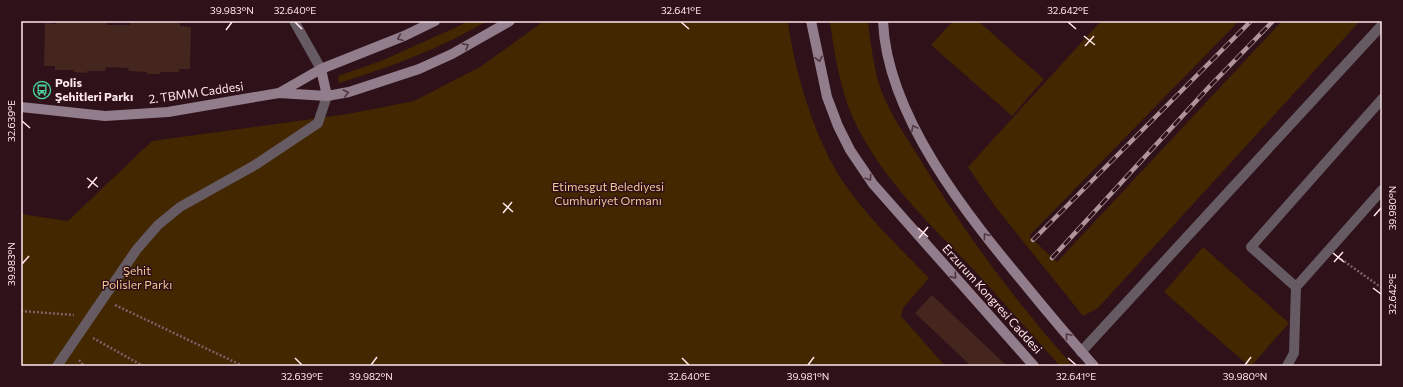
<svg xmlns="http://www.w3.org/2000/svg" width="1403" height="387" font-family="Commissioner,sans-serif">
  <rect width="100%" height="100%" fill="#2e1119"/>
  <path fill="#432701" d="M470,21H487C440,49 390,67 339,83L338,76L381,61Z
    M544,21H788C794,71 816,144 846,186C869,219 901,249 929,278L903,308L901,316L945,366H21V214L68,221L152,141L348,114L414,101L480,67Z
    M830,21H868C870,41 873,61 878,81C886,108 903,132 918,156C963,231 1015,301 1073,366H1060C1030,333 1001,299 971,267C927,221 880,177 853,118C840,89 834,52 830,21Z
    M953,21H978L1044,79L1012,116L931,45Z
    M1101,21H1239L1029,236L1057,262L1282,21H1360L1098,308L1083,316L994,205L968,167Z
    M1203,247L1289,323L1251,366H1249L1164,292Z"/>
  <path fill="#44261e" d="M56,21H107V25H130V22L180,23V26L191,27L190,69H179V72H160V74H147V72L128,71L129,68L106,67L105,71H87V73L74,72V70H55V66H44L45,23L56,24Z
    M932,295L1007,366H971L915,313Z"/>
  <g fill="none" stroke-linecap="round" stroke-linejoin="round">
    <path stroke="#7c6168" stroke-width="2.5" stroke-dasharray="2 2" stroke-linecap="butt" d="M1341,259L1382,288
      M115,305L243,366
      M21,311L74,315
      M93,338L143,366
      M79,360L84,366"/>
    <path stroke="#665a63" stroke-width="10" d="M294,21L321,69
      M1296,287L1251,247L1382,99
      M1081,352L1382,25
      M57,366L137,249L158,225L180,207L255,165L318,123L327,96
      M1287,366L1294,353L1296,287L1382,190"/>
    <path stroke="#917d8c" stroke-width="10" d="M811,21L827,97L838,126L850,150L873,184L1034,366
      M883,21C887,117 968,216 1027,287C1049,314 1071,340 1094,366
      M321,69L327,96
      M279,93L321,69L404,36L435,21
      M21,107L105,116L168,112L279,93L327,96L349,92L419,69L452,54L510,21"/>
    <g stroke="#ae959a" stroke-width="4.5">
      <path id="rail" d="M1033,240L1251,21
        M1052,258L1209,87L1273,21"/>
    </g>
    <use href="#rail" stroke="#2e1119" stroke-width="3" stroke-dasharray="9" stroke-linecap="butt"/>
  </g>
  <defs><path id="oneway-chevron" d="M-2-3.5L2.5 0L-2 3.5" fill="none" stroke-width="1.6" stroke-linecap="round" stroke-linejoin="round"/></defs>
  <g stroke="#513741">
    <use href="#oneway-chevron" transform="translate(400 38) rotate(157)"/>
    <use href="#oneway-chevron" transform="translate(466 46) rotate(-29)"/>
    <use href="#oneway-chevron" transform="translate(819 59) rotate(78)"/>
    <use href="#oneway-chevron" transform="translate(346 93) rotate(-11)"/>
    <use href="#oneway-chevron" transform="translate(914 128) rotate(-118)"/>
    <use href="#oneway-chevron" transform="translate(869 178) rotate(56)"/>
    <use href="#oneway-chevron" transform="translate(986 236) rotate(-127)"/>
    <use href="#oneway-chevron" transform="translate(954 276) rotate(48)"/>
    <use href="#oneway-chevron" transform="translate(1068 336) rotate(-130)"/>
  </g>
  <path fill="none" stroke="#fee8ec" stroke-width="1.5" d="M295,22L302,29M681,22L689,29M1068,22L1076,29M226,30L232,22M1084,36L1095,45M1085,46L1094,36M22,121L30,128M87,178L98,187M88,188L97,177M503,203L513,212M503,213L512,202M1374,216L1381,208M918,228L928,237M919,238L928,227M1333,253L1344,262M1334,262L1343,252M22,264L29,256M1373,288L1381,294M295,358L302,365M682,358L689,365M1068,358L1076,365M371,365L377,357M808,365L814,357M1245,365L1251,357"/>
  <defs>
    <g id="bus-ring" transform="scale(0.9)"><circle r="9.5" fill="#2e1119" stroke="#4ad49c" stroke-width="1.5"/><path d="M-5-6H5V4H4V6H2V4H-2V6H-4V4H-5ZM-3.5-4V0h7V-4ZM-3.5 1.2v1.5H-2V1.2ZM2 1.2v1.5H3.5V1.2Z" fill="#4ad49c"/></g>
  </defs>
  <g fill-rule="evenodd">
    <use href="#bus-ring" x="42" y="90"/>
  </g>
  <g text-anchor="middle" stroke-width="3" stroke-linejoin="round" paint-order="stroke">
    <g font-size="12" font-weight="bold" fill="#fee8ec" stroke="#2e1119" text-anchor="start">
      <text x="55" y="87">Polis<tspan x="55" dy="14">Şehitleri Parkı</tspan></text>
    </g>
    <g font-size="12" fill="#fee8ec" stroke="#2e1119">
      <text transform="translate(196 93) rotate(-8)" y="4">2. TBMM Caddesi</text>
      <text transform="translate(992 299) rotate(48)" y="4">Erzurum Kongresi Caddesi</text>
    </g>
    <g font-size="12" fill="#f5c795" stroke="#2e1119">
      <text x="608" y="191">Etimesgut Belediyesi<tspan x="608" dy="14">Cumhuriyet Ormanı</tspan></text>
      <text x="137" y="275">Şehit<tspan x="137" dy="14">Polisler Parkı</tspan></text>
    </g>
  </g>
  <rect width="1403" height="387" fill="none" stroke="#2e1119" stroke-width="44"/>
  <rect x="22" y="22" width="1359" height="343" fill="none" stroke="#fee8ec" stroke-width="1.5"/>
  <g font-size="10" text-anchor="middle" fill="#fee8ec">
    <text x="232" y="14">39.983°N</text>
    <text x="295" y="14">32.640°E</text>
    <text x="681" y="14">32.641°E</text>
    <text x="1068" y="14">32.642°E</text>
    <text transform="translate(11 121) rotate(-90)" y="4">32.639°E</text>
    <text transform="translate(1392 208) rotate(-90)" y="4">39.980°N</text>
    <text transform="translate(11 264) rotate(-90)" y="4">39.983°N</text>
    <text transform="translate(1392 294) rotate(-90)" y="4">32.642°E</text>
    <text x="302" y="380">32.639°E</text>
    <text x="371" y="380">39.982°N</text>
    <text x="689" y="380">32.640°E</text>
    <text x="808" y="380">39.981°N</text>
    <text x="1076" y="380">32.641°E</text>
    <text x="1245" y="380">39.980°N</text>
  </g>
</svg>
